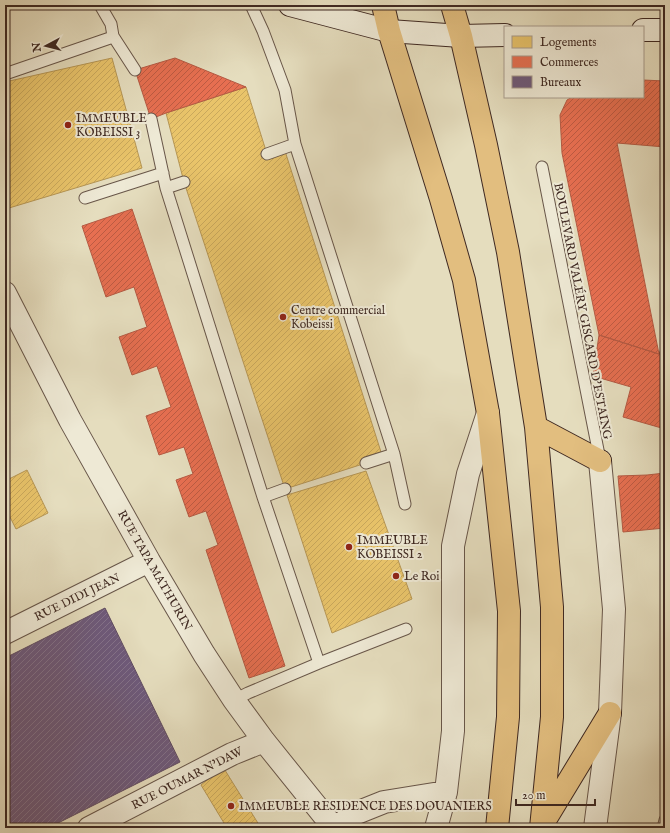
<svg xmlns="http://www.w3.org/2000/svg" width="670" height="833" font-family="'IM FELL English',serif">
  <defs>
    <pattern id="homes-hatch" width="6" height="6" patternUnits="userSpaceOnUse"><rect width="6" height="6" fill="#e9c46a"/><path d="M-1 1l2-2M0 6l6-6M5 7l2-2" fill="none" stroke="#c9a85c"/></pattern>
    <pattern id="shops-hatch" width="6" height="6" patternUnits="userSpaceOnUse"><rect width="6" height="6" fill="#e76f51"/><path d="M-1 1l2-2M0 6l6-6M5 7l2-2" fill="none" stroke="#bd5b43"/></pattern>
    <pattern id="offices-hatch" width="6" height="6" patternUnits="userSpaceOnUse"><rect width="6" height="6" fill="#6d597a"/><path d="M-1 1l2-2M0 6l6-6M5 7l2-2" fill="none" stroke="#83728b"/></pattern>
  </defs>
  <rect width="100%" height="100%" fill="#e5ddbe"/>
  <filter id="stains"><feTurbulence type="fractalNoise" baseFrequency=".005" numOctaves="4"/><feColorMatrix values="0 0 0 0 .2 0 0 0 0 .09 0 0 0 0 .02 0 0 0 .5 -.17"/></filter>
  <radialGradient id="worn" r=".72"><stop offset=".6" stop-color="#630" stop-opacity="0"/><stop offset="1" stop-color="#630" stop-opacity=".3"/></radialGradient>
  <path fill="url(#homes-hatch)" stroke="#b69654" d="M112,58L142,168L9,208L5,192V82Z
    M246,87L267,154L285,151L381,452L364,457L366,463L285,489L184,182L166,113Z
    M27,470L48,513L16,529L5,507V481Z
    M366,471L412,599L332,633L287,495Z
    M223,767L261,828H227L201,785Z"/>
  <path fill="url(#shops-hatch)" stroke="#b55a43" d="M175,58L246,87L166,113L151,119L135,70Z
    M643,80L665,81V147L617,143L659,354L599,335L562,153L560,115L567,100L572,97H643Z
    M132,209L285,666L249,678L206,550L218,545L206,511L189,517L176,480L193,474L184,447L159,455L146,416L171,407L157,366L132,375L119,337L147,327L134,287L106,297L82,226Z
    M599,335L665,356V429L623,417L631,387L593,376Z
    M665,338V356L659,354Z
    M665,473V528L623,532L618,476L647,475Z"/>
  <path fill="url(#offices-hatch)" stroke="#5f4b60" d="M105,608L180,762L48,828H5V658Z"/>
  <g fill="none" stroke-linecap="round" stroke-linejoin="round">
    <g stroke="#685649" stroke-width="13">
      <path id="lane" d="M100,5L111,24L113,36L135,70
        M251,5L263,31L285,90L295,144L394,454L405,504
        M5,74L110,38L113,36
        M151,119L166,188L263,497L319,663
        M267,154L295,144
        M542,167L600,460
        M166,188L184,182
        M85,198L163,173
        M366,463L394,454
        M263,497L285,489
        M234,700L248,693L319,663L406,629
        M663,828L665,820"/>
    </g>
    <g stroke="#685649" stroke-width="24">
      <path id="street" d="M5,293L70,420L149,561L204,654L234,700L264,741L334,828
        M5,633L149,561
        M89,828L232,754L264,741
        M335,828L354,814L384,802L446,792
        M436,828L446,792L453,731V546L468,474L488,413
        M595,828L610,713L614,609L600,461"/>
    </g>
    <g stroke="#3f2922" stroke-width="24">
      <path id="secondary" d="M290,5L389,31L461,36L505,35
        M643,30H665"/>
    </g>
    <g stroke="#3f2922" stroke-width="24">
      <path id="primary" d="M383,5L389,31L441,199L464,280L488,413L509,611L508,717L497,828
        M452,5L461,36L486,145L508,252L536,427L552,607V717L541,828
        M536,427L600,461
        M545,820L610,713"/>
    </g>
    <use href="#lane" stroke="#eee9d5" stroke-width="11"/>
    <use href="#street" stroke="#eee9d5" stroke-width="22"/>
    <use href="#secondary" stroke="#eee9d5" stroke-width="22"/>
    <use href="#primary" stroke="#e2be7f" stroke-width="22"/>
  </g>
  <g fill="#8f2418" stroke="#eee9d5" stroke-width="1.5">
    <circle cx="68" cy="125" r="4"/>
    <circle cx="283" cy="317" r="4"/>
    <circle cx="349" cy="547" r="4"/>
    <circle cx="396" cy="576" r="4"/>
    <circle cx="231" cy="806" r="4"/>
  </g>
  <g text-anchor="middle" stroke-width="4" stroke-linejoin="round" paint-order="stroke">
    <g font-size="12" fill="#3f2922" stroke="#eee9d5" text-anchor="start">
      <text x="76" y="122">IMMEUBLE<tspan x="76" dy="14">KOBEISSI 3</tspan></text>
      <text x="291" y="314">Centre commercial<tspan x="291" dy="14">Kobeissi</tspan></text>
      <text x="357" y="544">IMMEUBLE<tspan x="357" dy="14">KOBEISSI 2</tspan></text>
      <text x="404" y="580">Le Roi</text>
      <text x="239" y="810">IMMEUBLE RESIDENCE DES DOUANIERS</text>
    </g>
    <g font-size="12" fill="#3f2922" stroke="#eee9d5">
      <text transform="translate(583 311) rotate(79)" y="4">BOULEVARD VALÉRY GISCARD D'ESTAING</text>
      <text transform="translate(155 570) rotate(60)" y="4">RUE TAPA MATHURIN</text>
      <text transform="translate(77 597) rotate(-26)" y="4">RUE DIDI JEAN</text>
      <text transform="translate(187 778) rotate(-27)" y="4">RUE OUMAR N'DAW</text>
    </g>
  </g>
  <rect width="670" height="833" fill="none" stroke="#e5ddbe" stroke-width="20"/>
  <rect x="6" y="6" width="658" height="821" fill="none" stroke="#3f2922" stroke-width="2"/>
  <rect x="10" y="10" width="650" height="813" fill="none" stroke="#3f2922"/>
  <rect x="504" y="26" width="140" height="72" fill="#eee9d5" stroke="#a89c8d"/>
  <rect x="512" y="36" width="20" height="12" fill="#e9c46a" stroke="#a89c8d"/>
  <text x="540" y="46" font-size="12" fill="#3f2922">Logements</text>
  <rect x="512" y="56" width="20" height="12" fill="#e76f51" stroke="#a89c8d"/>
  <text x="540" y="66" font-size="12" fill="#3f2922">Commerces</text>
  <rect x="512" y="76" width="20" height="12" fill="#6d597a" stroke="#a89c8d"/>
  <text x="540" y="86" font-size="12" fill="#3f2922">Bureaux</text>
  <g transform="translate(46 46) rotate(263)" stroke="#eee9d5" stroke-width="3" paint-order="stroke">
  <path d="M0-3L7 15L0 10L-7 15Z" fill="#3f2922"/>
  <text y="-6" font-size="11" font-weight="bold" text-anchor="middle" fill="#3f2922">N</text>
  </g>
  <path d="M516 799v6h79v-6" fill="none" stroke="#3f2922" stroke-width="2"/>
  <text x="522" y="799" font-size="12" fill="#3f2922" stroke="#eee9d5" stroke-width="3" paint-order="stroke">20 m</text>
  <rect width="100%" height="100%" filter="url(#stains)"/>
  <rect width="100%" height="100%" fill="url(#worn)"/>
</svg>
